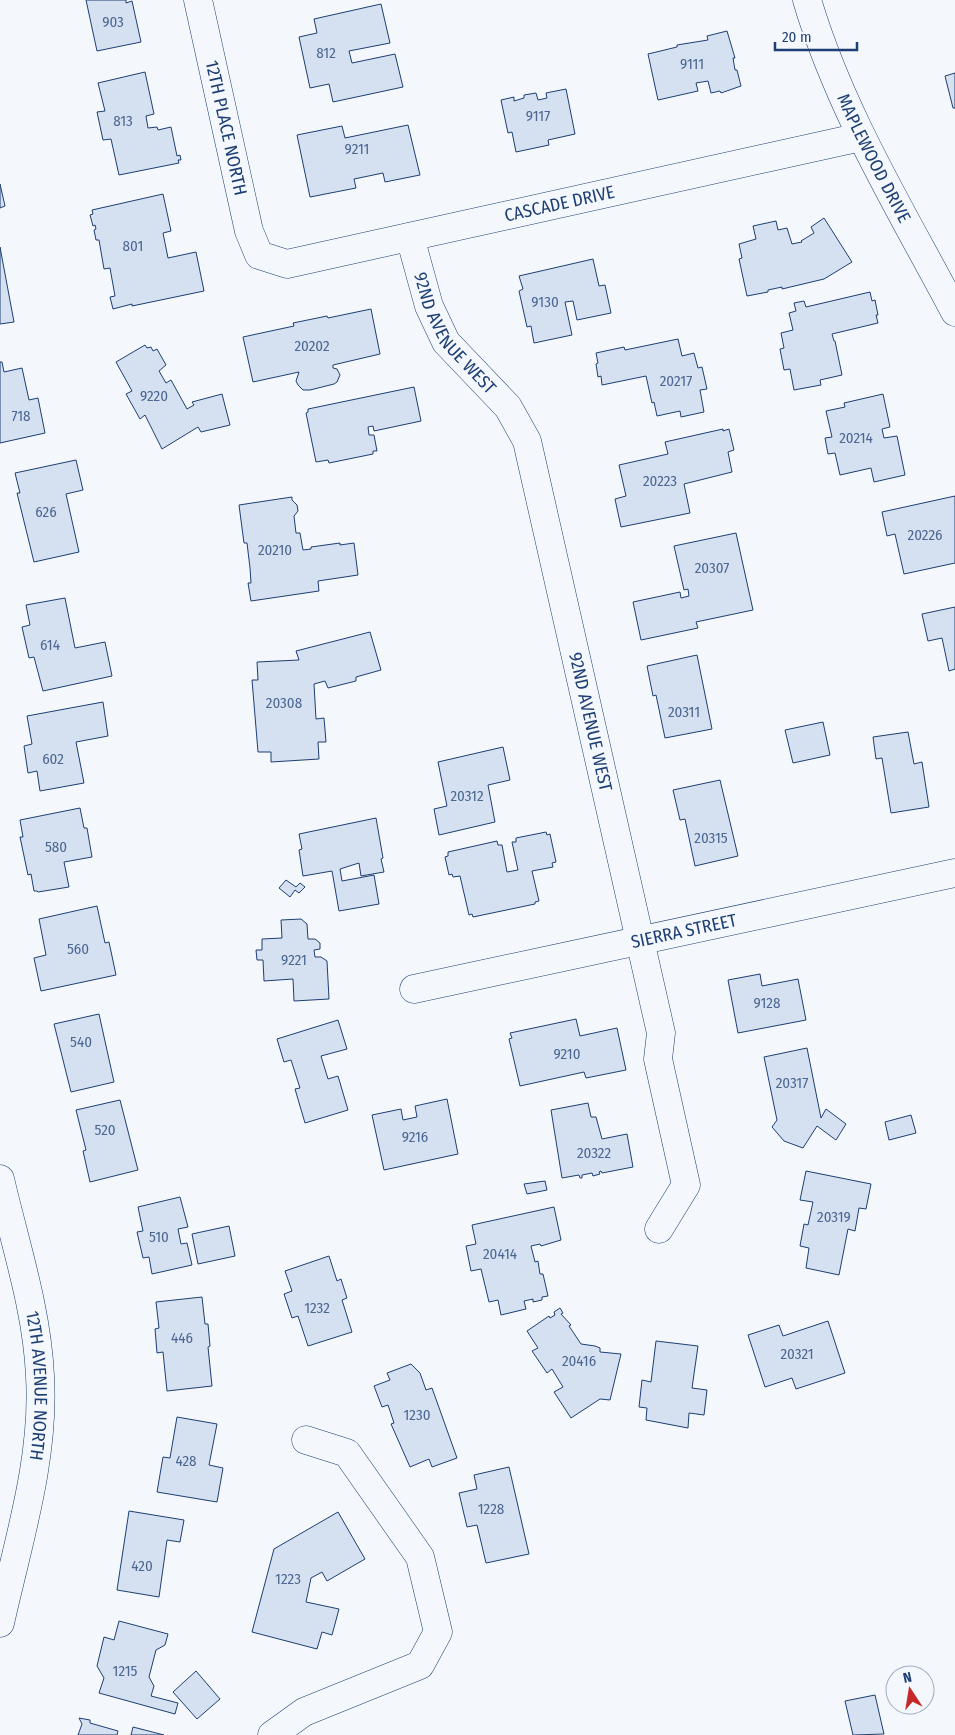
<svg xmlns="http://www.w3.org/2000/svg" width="955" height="1735" font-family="'Fira Sans Condensed',sans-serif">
  <rect width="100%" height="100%" fill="#f4f7fb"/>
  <path fill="#d5e0f0" stroke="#1d3f73" d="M86,0H126V3L132,1L141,42L97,51Z
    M381,4L390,43L349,51L352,63L395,54L403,87L333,102L329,84L310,88L299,37L317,33L314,19Z
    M727,31L735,58H733L735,70H737L741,86L721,93L720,91L711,93L708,81L696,83L698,91L658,100L648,54L677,47V45L708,40L707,36Z
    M145,72L154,114L146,116L148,128L157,127L158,130L171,127L177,156L180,155L181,160H178L179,163L119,175L111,139L103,140L97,112L105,111L98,83Z
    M955,73V108H953L945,76Z
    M566,89L575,134L548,140L549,145L516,152L512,132L508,133L501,100L514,97V101L524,98V95L536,93L538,100L547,98L546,93Z
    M408,125L420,175L385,182L383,173L354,179L356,188L310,197L297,135L342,126L345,138Z
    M0,184L5,206L0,208Z
    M163,194L171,231L163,233L168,258L196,252L204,291L132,306V304L113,309L110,297L115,296L110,268L104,269L99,240H96L94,230L96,229L95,225L93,226L90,215L93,214L92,210Z
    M824,218L852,262L824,279L782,289V287L768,290V292L747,296L739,259L742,258L739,244L756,239L753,226L776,221L778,230L787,228L792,244L802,242L801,241L814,233L811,227Z
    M0,247L14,322L0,324Z
    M593,259L599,286L605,285L611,313L577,320L573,301L565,302L572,335L534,343L531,326L527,327L519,291L523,289L519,276Z
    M870,292L872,301L875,300L878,315H876L878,323L832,334L834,341H835L842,375L820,380L821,385L794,390L790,369L784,370L780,349L784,348L781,333L793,330L789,313L796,311L794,303L804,301L806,307Z
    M371,309L380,354L333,365V368L337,369L340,375L337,382L334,384L310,390H303L298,385L296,381L299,372L253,382L243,337L294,326L293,323L327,316L328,318Z
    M678,339L682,356L694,353L698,368L702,367L707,389L700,390L704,412L681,417L680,411L657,416L654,402L652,403L646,376L602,385L601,376L598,377L596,364L598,363L596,353L624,347L625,350Z
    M145,345L147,348L151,347L153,351L157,349L166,365L159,371L166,383L171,380L187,409L194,405L192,402L222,394L230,425L201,432L198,427L162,449L145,415L140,419L126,394L132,391L116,362Z
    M0,362H2L4,372L22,368L29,400L38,398L45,433L0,443Z
    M414,387L421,421L374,431L373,426L368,427L369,435H374L377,451H373V454L329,463L328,460L316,462L306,413L308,412V409Z
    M883,394L890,427L882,429L884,438L897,436L905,475L874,482L871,468L840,475L835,453L828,454L825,438L832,437L826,411L845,407L844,403Z
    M723,429V431L729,429L734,450L728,452L732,472L684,484L690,513L621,527L615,499L626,496L619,465L668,454L665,442Z
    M76,460L83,490L66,494L79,552L34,562L17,493H20L15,473Z
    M955,496V563L904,574L895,534L887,536L882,512Z
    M292,497V500L297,505L298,511L294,516L296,533H300L303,550L311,549V547L340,543V545L354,543L358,575L318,581L319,591L251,601L248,583H251L250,568L247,543H244L239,505Z
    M736,533L753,610L696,622L698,628L641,640L633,602L680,592L681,598L689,596L688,589L684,590L674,546Z
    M65,598L75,648L105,642L112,676L43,691L34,657L29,658L22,627L30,625L26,605Z
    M955,607V669L949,671L942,638L928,641L922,614Z
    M370,632L381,670L356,677V681L328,688L325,681L314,684L316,719L324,718L326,742H318L319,759L271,762V752H258L252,680H258L257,662L299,660L296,651Z
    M697,655L712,729L665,738L656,695L653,696L647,666Z
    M103,702L108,736L76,742L84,783L40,791L37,771L28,773L24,746L32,744L27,716Z
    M823,722L830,755L793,763L785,730Z
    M908,732L914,764L922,762L929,807L891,813L882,758L876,759L873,737Z
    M503,747L510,780L488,785L495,822L439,835L434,809L447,806L438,762Z
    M720,780L738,856L695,866L685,819L680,820L673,790Z
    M80,808L84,828H87L92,857L64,862L69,887L38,892L37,891H34L31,874L28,875L20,837H23L20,820Z
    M376,818L383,858L381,859L384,872L361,876L359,863L340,869L342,881L374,875L379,904L339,911L332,871L303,876L299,850L302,849L299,834Z
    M546,832L547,835L550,834L556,862L552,863L553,867L532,871L539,901L535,902V904L473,917L472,914L469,915L460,876L453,877L452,874L449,875L445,857L448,856V852L497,841L498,845H502L507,872L518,870L512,842H516V838Z
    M286,880L296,887L300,883L305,887L299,893L295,890L290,897L279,888Z
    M97,906L105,943L109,942L116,975L41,991L34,958L46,955L39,919Z
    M301,919L307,924L308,939H315L320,943V949L314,950L315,957H321L327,961L329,999L294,1001L293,979L264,981L263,960H257L256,950H262V939L282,938L281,920Z
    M760,974L762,986L798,979L806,1020L738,1033L728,980Z
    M99,1014L114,1082L71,1092L54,1024Z
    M576,1019L580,1036L617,1028L626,1070L586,1078L584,1072L520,1086L509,1039L512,1038L510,1033Z
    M338,1020L347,1049L321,1056L328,1079L338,1076L348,1110L305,1123L295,1089L300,1088L291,1060L284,1062L277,1039Z
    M807,1048L821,1118L826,1109L846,1124L836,1140L817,1126L803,1148L784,1141L772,1127L777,1120L764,1057Z
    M447,1099L458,1154L384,1170L372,1115L401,1109L403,1120L417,1117L415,1106Z
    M120,1100L138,1170L90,1182L83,1151L86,1150L76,1110Z
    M588,1103L591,1117H596L602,1139L627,1134L633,1167L602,1173L601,1171L599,1172L600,1174L593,1176L592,1173L582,1175V1178H580L579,1175L562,1178L551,1110Z
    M911,1115L916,1133L889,1140L885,1122Z
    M806,1171L871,1184L866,1209L859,1208L855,1231L848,1229L839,1275L806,1268L809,1248L800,1246L804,1224L808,1225L813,1202L800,1200Z
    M545,1181L547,1190L527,1194L524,1184Z
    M180,1197L188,1227L178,1229L181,1244L187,1243L192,1265L152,1274L149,1257L143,1258L137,1232L143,1231L138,1207Z
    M554,1207L561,1240L541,1246L540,1244L531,1246L535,1262L538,1261L540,1274H543L548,1296L542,1297V1300L533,1302V1299L524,1301L526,1309L501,1315L498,1300L489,1302L481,1269L471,1271L466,1246L476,1244L472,1225Z
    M229,1226L235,1256L198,1264L192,1234Z
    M329,1256L337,1281L341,1279L347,1298L342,1300L352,1332L308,1346L298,1316L292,1318L284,1294L292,1291L285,1271Z
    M202,1297L205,1324H208L210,1346L208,1347L212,1386L167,1391L163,1352L157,1353L155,1329L159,1328L156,1302Z
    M560,1308L563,1313L561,1314L571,1325L569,1326L581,1344L595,1346L600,1348V1352L621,1354L610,1400L600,1399L571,1418L554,1392L563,1387L552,1369L547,1373L532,1351L538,1348L527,1331L549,1316L550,1318L555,1315L554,1312Z
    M828,1321L845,1373L796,1389L792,1378L765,1387L748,1335L779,1325L783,1336Z
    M656,1341L698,1346L692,1388L707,1390L704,1415L689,1413L688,1428L646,1420L647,1408L639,1407L642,1380L651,1382Z
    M411,1364L420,1373L426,1390L432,1388L457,1458L432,1467L429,1459L410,1467L391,1424L394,1423L388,1405L382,1407L374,1386L390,1380L387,1373Z
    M177,1417L217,1424L209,1465L223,1468L217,1502L157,1492L163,1457L170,1458Z
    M509,1467L529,1554L486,1563L477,1525L467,1527L459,1493L477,1489L474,1475Z
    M129,1511L184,1520L180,1542L167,1540L159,1597L117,1590Z
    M338,1512L365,1559L327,1581L322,1572L311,1578L306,1602L339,1609L332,1635L322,1632L317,1649L252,1632L274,1549Z
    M119,1621L168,1634L165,1645L156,1650L149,1677L154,1686L151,1696L178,1703L175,1714L99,1693L104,1678L97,1666L104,1637L114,1640Z
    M196,1671L220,1699L197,1719L173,1692Z
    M875,1695L884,1734L853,1735L845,1701Z
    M79,1718L90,1720V1723L118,1731L117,1735H78L82,1724Z
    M133,1727L164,1735H131Z"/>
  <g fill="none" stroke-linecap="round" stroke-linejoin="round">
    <g stroke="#1d3f73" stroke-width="29">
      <g id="minor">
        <path id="s1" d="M198,0L249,231L259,255L287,264L861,137"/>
        <path id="s2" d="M807,0C840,111 901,210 955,312"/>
        <path id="s3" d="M410,237L429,306L446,342L508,407L527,441L661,1033L658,1059L686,1185L659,1229"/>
        <path id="s4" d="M414,989L955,873"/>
        <path id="s5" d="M0,1179C15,1244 37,1309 40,1376C45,1459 18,1542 0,1623"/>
        <path d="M272,1735L304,1712L420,1665L438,1632L420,1557L347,1453L306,1440"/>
      </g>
    </g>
    <use href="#minor" stroke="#f4f7fb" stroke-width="28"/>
  </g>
  <g text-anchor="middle" stroke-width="4" stroke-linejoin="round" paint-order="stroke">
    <g font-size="15" fill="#4b6792">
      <text x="113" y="27">903</text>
      <text x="326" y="58">812</text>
      <text x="692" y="69">9111</text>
      <text x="538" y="121">9117</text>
      <text x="123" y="126">813</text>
      <text x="357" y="154">9211</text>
      <text x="133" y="251">801</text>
      <text x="545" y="307">9130</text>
      <text x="312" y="351">20202</text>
      <text x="676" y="386">20217</text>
      <text x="154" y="401">9220</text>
      <text x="21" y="421">718</text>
      <text x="856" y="443">20214</text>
      <text x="660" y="486">20223</text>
      <text x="46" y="517">626</text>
      <text x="925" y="540">20226</text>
      <text x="275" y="555">20210</text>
      <text x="712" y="573">20307</text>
      <text x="50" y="650">614</text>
      <text x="284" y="708">20308</text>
      <text x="684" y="717">20311</text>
      <text x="53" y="764">602</text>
      <text x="467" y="801">20312</text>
      <text x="711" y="843">20315</text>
      <text x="56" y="852">580</text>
      <text x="78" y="954">560</text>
      <text x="294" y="965">9221</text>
      <text x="767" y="1008">9128</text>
      <text x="81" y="1047">540</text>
      <text x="567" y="1059">9210</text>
      <text x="792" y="1088">20317</text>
      <text x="105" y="1135">520</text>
      <text x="415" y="1142">9216</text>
      <text x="594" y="1158">20322</text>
      <text x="834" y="1222">20319</text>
      <text x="159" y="1242">510</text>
      <text x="500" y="1259">20414</text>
      <text x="317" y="1313">1232</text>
      <text x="182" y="1343">446</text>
      <text x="797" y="1359">20321</text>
      <text x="579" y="1366">20416</text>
      <text x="417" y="1420">1230</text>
      <text x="186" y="1466">428</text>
      <text x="491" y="1514">1228</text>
      <text x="142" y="1571">420</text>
      <text x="288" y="1584">1223</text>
      <text x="125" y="1676">1215</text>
    </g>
    <g font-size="18" fill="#1d3f73" stroke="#f4f7fb">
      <text dy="6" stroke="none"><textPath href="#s1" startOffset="131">12TH PLACE NORTH</textPath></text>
      <text dy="6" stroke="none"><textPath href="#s2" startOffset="172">MAPLEWOOD DRIVE</textPath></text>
      <text dy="6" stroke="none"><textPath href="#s1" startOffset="571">CASCADE DRIVE</textPath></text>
      <text dy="6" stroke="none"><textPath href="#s3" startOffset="108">92ND AVENUE WEST</textPath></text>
      <text dy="6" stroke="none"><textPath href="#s3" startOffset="528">92ND AVENUE WEST</textPath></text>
      <text dy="6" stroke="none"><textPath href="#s4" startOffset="276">SIERRA STREET</textPath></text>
      <text dy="6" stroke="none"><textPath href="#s5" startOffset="211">12TH AVENUE NORTH</textPath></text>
    </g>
  </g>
  <g transform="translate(910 1690) rotate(348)"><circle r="24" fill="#f4f7fb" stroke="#9eadc5"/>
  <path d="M0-4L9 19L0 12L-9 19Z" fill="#c62828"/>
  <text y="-8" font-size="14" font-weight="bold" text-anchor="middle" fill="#1d3f73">N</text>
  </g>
  <path d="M775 42v8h82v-8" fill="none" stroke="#1d3f73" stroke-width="2.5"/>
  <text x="782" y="42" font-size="15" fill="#1d3f73" stroke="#f4f7fb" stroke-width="4" paint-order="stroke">20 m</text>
</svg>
